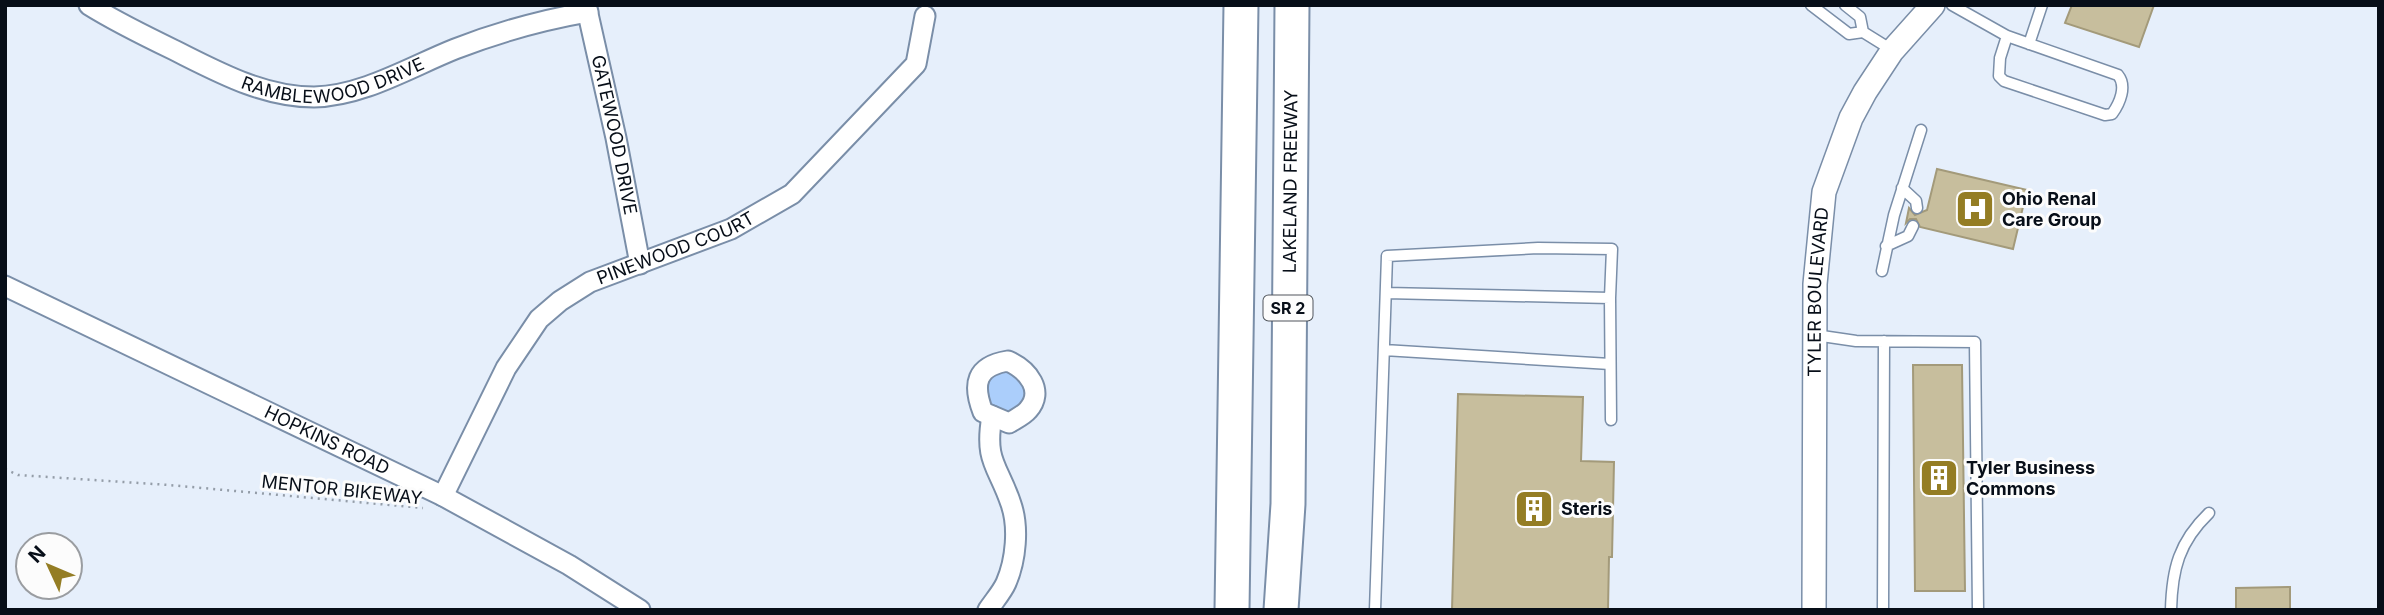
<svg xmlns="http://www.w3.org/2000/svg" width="2384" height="615" font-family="Inter,sans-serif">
  <rect width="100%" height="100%" fill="#e6effb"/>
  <path fill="#abcefb" d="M986 391a20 20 0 1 1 40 0a20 20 0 1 1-40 0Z"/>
  <path fill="#c7be9d" stroke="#a39a7a" stroke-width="2" d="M2072,5H2154L2139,47L2065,23Z
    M1937,169L2027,190L2013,249L1920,227L1916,219H1910L1906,223L1909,208L1915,215L1927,210Z
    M1913,365H1962L1965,591H1915Z
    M1458,394L1583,397L1581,461L1614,462L1612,557H1609L1608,610H1452Z
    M2290,587V610H2236V588Z"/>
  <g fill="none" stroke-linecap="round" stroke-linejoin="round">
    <g stroke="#7a8ea8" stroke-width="13">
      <path id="service" d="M1811,5L1849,34L1863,32L1892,50
        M1845,5L1860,17L1863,32
        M1952,5L2007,36L2118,75C2127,86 2120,103 2112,114L2105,115L2004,81L1999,76L2000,58L2007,36
        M2029,44L2042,5
        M1902,188L1916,201L1917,208
        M1886,246L1908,236L1913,226
        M1882,271L1894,215L1921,130
        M1386,293L1610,298L1611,420
        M1815,335L1856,341L1975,342L1978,610
        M1384,350L1610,364
        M1375,610L1387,256L1538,248L1612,249L1610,298
        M1883,610L1884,341
        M2171,610C2172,569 2179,542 2209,513"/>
    </g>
    <g stroke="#7a8ea8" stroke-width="23">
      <g id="minor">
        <path id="s1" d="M89,5C116,22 145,36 174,50C218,72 263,97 314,97C363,96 410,67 455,49C499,32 542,20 588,12"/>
        <path id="s2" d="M586,5L616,138L640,264"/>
        <path id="s3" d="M5,286L443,496L569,565L640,610"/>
        <path d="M1008,361C1028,370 1045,391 1028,410C1023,416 1015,419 1009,423L983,412C972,384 976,366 1008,361Z"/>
        <path id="s4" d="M443,496L506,368L539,319L560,301L590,282L731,229L792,194L916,64L925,16"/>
        <path d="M988,610C994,601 1002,592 1006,583C1016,560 1019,527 1011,504C998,465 984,462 992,416"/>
      </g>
    </g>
    <g stroke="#7a8ea8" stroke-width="26">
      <g id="tertiary">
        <path id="s5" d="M1814,610L1815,284L1824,192L1851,118L1865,92L1892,51L1933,5"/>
      </g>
    </g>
    <g stroke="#7a8ea8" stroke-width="37">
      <g id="motorway">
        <path d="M1232,610L1241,5"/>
        <path id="s6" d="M1281,610L1288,504L1292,5"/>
      </g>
    </g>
    <path stroke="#949da8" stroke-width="2.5" stroke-dasharray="2 5" stroke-linecap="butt" d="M5,469L18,475L169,485L423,508"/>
    <use href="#service" stroke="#fff" stroke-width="10"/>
    <use href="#minor" stroke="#fff" stroke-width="19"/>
    <use href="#tertiary" stroke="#fff" stroke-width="23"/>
    <use href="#motorway" stroke="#fff" stroke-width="33"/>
  </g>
  <defs>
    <g id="hospital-square" transform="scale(2.0125)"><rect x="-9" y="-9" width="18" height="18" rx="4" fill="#947d24" stroke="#fcfcfc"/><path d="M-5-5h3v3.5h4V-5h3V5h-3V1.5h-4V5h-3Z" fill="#fff"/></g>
    <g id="building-square" transform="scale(2.0125)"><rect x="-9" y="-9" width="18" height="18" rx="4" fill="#947d24" stroke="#fcfcfc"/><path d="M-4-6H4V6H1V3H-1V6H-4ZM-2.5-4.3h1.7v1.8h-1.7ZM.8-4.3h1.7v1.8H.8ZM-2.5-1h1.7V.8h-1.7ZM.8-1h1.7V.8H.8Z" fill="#fff"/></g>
  </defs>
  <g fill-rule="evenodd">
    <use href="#hospital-square" x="1975" y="209"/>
    <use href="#building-square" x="1939" y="478"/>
    <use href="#building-square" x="1534" y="509"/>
  </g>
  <g text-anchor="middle" stroke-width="6" stroke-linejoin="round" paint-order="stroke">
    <rect fill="#fcfcfc" stroke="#50555c" stroke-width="2" x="1263.5" y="295.5" width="49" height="25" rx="5"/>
    <g font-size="16" font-weight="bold" fill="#070e18">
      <text x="1288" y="314">SR 2</text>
    </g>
    <g font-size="18" fill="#070e18" stroke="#fcfcfc">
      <text dy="6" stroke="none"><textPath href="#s1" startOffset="266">RAMBLEWOOD DRIVE</textPath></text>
      <text dy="6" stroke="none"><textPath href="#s2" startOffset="133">GATEWOOD DRIVE</textPath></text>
      <text dy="6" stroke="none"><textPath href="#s6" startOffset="429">LAKELAND FREEWAY</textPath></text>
      <text dy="6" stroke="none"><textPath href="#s4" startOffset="357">PINEWOOD COURT</textPath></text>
      <text dy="6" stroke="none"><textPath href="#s5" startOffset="318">TYLER BOULEVARD</textPath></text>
      <text dy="6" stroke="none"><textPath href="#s3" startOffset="357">HOPKINS ROAD</textPath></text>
      <text transform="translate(342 490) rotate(6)" y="6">MENTOR BIKEWAY</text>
    </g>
    <g font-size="18" font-weight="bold" fill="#070e18" stroke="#fcfcfc" text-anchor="start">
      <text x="2002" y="205">Ohio Renal<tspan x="2002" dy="21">Care Group</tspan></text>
      <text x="1966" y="474">Tyler Business<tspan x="1966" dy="21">Commons</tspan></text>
      <text x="1561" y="515">Steris</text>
    </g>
  </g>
  <rect width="2384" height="615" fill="none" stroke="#070e18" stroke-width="14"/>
  <g transform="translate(49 566) rotate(314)"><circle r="33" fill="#fcfcfc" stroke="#9a9da1" stroke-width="2"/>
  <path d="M0-5L12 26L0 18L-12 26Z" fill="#947d24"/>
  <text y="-10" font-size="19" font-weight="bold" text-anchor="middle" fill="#070e18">N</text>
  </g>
</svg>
